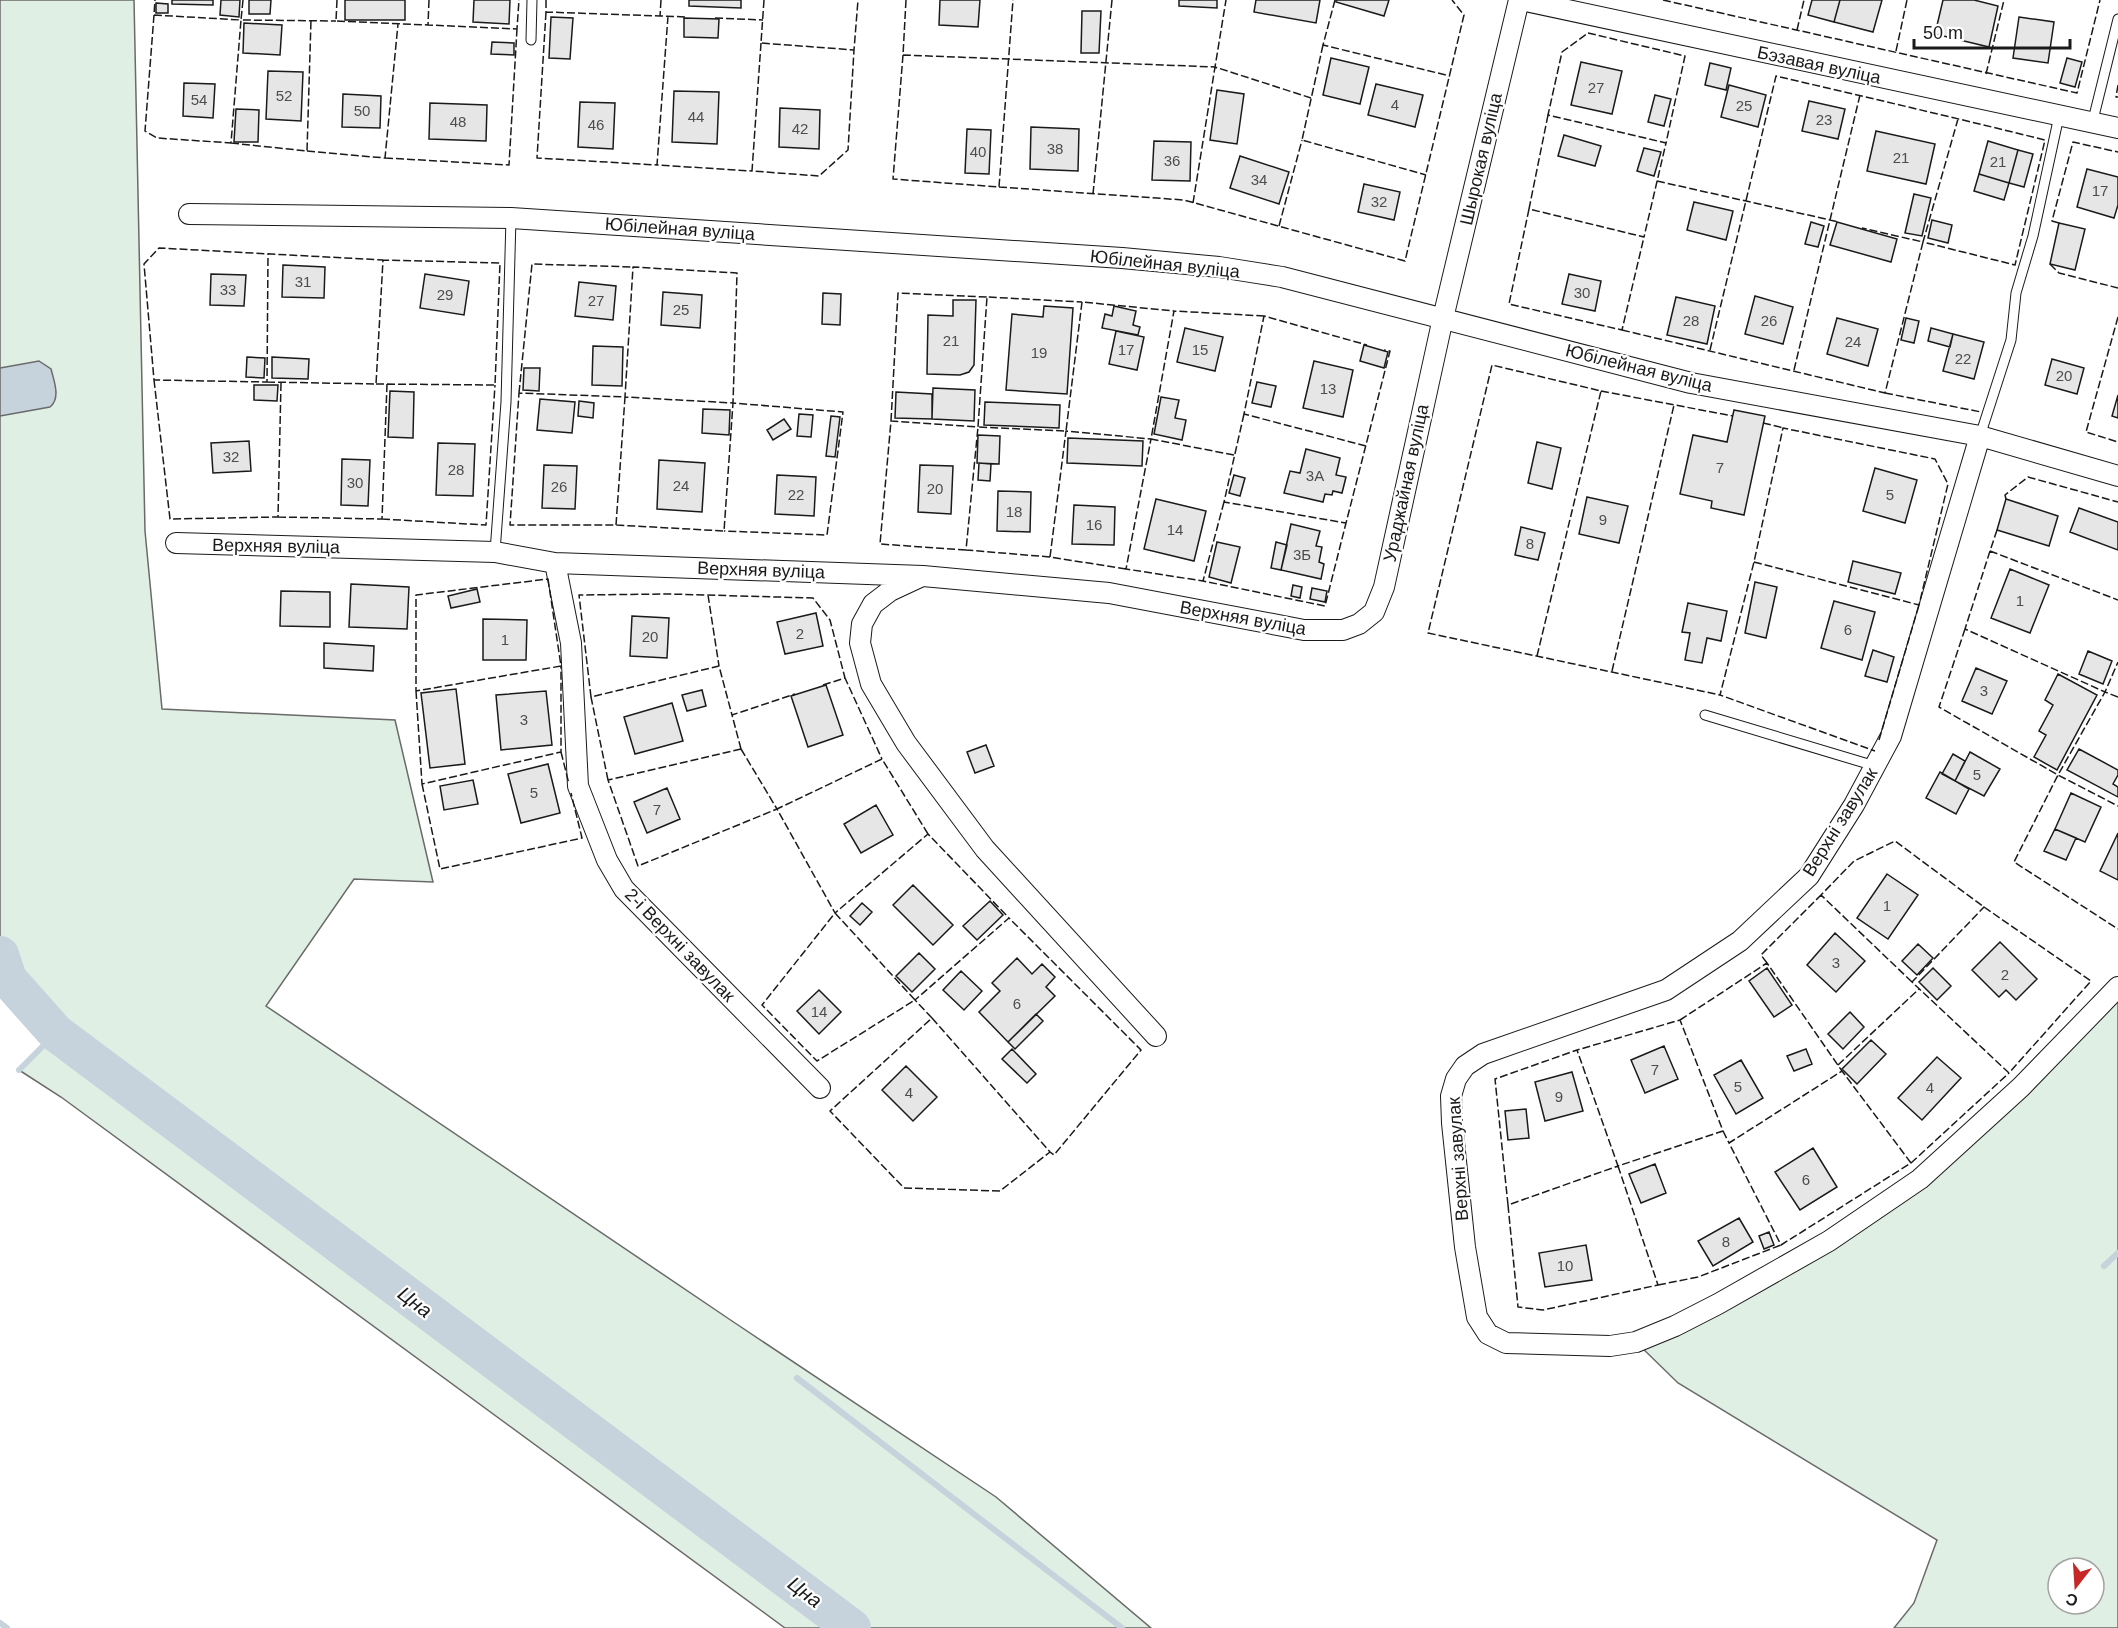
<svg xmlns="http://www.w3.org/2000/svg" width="2118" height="1628" font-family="Helvetica,sans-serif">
  <rect width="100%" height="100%" fill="#fff"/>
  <path fill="#e0efe3" stroke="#6a6a6a" stroke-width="1.5" fill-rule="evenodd" d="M0,0H134L145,531L162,709L395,720L433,882L354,879L266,1006L732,1321L996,1497L1151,1628H785L61,1097L19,1070L55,1033L8,979L0,955Z
    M2118,987V1628H1894L1914,1603L1937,1540L1678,1383L1636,1342L1920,1179ZM2058,1568H2094V1604H2058Z"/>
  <path fill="#c6d2dc" stroke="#6a6a6a" stroke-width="1.5" d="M39,361L51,369C54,381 61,398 50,407L0,416V368Z"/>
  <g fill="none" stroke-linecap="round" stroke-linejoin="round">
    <path stroke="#c6d2dc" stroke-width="6" d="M19,1070L56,1033
      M2104,1266L2118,1253
      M797,1378L1122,1628
      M0,1623L7,1628"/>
    <path stroke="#c6d2dc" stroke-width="38" d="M0,955L8,979L56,1033L852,1628"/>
  </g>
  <path fill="#e6e6e6" stroke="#1a1a1a" stroke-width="1.5" d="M172,0H213V5L172,4Z
    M221,0H240L239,17L220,15Z
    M249,0H271L270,14H249Z
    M345,0H405V20H345Z
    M474,0H510L509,24L473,22Z
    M689,0H741V8L689,6Z
    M940,0H980L978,27L939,25Z
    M1179,0H1217V8L1179,6Z
    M1256,0H1320L1316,23L1254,12Z
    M1336,0H1389L1384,16L1336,2Z
    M1812,0H1840L1834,22L1808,15Z
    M1840,0H1882L1873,32L1834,22Z
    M1943,0H1974L1998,6L1989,47L1935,34Z
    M156,3L168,4V13H156Z
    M1082,11H1101L1099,53H1081Z
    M551,17L573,18L570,59L549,58Z
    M2019,17L2054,22L2048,63L2013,58Z
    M684,18L719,19L718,38L684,37Z
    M244,23L282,25L280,55L243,53Z
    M492,42L514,43V55L491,54Z
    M1331,58L1369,67L1360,104L1323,95Z
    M2067,58L2082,62L2075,87L2060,83Z
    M1581,62L1622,71L1612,114L1571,105Z
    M1710,63L1731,68L1726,90L1705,85Z
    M268,71L303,72L301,121L266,119Z
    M184,83L215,84L213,118L183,116Z
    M1376,84L1423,95L1415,127L1368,115Z
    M1729,85L1766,95L1758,127L1721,117Z
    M1217,90L1244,94L1237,144L1210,140Z
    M674,91L719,92L717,144L672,142Z
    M343,94L381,96L380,128L342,127Z
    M1655,95L1671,99L1664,126L1648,122Z
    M1809,101L1845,109L1838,139L1802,131Z
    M580,102L615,103L613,149L578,147Z
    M430,103L487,105L486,141L429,139Z
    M780,108L820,110L819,149L779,147Z
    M236,109L259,110L258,142H234Z
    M1031,127L1079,129L1078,171L1030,169Z
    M967,129L991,130L989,174L965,173Z
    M1876,131L1935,144L1926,184L1867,171Z
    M1564,135L1601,146L1595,166L1558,156Z
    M1154,141L1191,142L1190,181L1152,180Z
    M1988,141L2018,150L2009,183L1979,174Z
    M1644,148L1661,152L1654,176L1637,171Z
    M2018,150L2033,154L2024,187L2009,183Z
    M1240,156L1289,172L1279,204L1230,188Z
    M2087,169L2118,177V205L2114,218L2077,207Z
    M1979,174L2009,183L2004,200L1974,191Z
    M1364,184L1400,192L1394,220L1358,212Z
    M1914,194L1931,198L1922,236L1905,233Z
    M1694,202L1733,211L1726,240L1687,230Z
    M1932,220L1952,225L1948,243L1928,238Z
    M1811,222L1824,226L1818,247L1805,244Z
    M1837,222L1897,239L1891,262L1830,245Z
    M2059,223L2085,229L2075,270L2050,264Z
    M283,265L325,267L324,298L282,297Z
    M211,274L246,275L244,306L210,305Z
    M425,274L469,281L464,315L420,308Z
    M1569,274L1601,281L1595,311L1562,304Z
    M579,282L616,286L613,320L575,316Z
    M663,292L702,295L700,328L661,325Z
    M823,293L841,294L840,325L822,324Z
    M1755,296L1793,307L1783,344L1745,334Z
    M1676,297L1715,306L1707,344L1667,335Z
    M953,300H976L974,365L969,372L960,375L927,374L928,315L953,316Z
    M1044,306L1073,308L1067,394L1006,390L1012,314L1043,317Z
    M1114,306L1136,311L1133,325L1140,327L1138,335L1102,328L1105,314L1112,316Z
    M1837,318L1878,329L1868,366L1827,354Z
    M1906,318L1919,321L1914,343L1901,340Z
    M1185,328L1223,337L1215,371L1177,362Z
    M1931,328L1953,334L1950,347L1928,341Z
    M1116,331L1144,337L1137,370L1109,364Z
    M1953,334L1984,342L1974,379L1943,371Z
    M1364,345L1388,352L1384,368L1360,361Z
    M593,346L623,347L622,386L592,385Z
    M247,357L265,358L264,378L246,377Z
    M272,357L309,359L308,379L272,378Z
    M2052,359L2084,368L2077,394L2045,385Z
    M1314,361L1353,370L1343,417L1303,408Z
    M524,368H540L539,391L523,390Z
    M1257,382L1276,386L1271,407L1252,403Z
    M254,385H278L277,401L254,400Z
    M933,388L975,390L974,421L932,419Z
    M390,391L414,392L413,438L388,437Z
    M896,392L932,394V419L895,418Z
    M2118,395V418L2112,416Z
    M1161,397L1179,400L1175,418L1186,420L1182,440L1154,434Z
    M540,399L575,402L572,433L537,430Z
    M579,401L594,403L593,418L578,416Z
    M985,402L1060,405L1059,428L984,425Z
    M703,409L730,410L729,435L702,433Z
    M1734,410L1765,416L1744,515L1711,508L1712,501L1680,494L1693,435L1727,442Z
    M799,414L813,415L811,437L797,436Z
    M831,416L840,417L835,457L826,456Z
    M784,419L791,429L773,440L767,430Z
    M978,435L1000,436L999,464L977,463Z
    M1068,438L1143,441L1142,466L1067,463Z
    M249,441L251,471L213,473L211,443Z
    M1537,442L1561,448L1552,489L1528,483Z
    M438,443L475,444L473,496L436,495Z
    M1306,449L1340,458L1336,475L1346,477L1342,493L1333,491L1332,495L1325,494L1323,502L1284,493L1290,471L1300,473Z
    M342,459L370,460L368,506L341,505Z
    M659,460L705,463L702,512L657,509Z
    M979,463L991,464L990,481L978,480Z
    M544,465L577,466L575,509L542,508Z
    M920,465L953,466L951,514L918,512Z
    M1875,468L1917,480L1905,523L1863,511Z
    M777,475L816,477L814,516L775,514Z
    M1234,475L1245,478L1240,496L1229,493Z
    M998,491L1031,492L1030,532L997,531Z
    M1587,497L1628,506L1619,543L1579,534Z
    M1156,499L1206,511L1194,561L1144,549Z
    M2006,499L2058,516L2049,546L1997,530Z
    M1074,505L1115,507L1114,545L1072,544Z
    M2079,508L2118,522V550L2070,532Z
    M1291,524L1320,531L1316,546L1322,547L1319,562L1324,564L1321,579L1281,570Z
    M1521,527L1545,533L1538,560L1515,555Z
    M1217,542L1240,547L1231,583L1209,577Z
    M1276,542L1287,545L1281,570L1271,568Z
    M1853,561L1901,573L1895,594L1848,582Z
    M2010,569L2049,585L2030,633L1991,618Z
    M1755,582L1777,587L1766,638L1745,633Z
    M351,584L409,587L407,629L349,627Z
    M1293,585L1302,587L1300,598L1291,596Z
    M1312,588L1327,591L1325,602L1310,599Z
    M477,589L480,602L451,608L448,596Z
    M281,591L330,592V627L280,626Z
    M1834,601L1875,612L1862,660L1821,648Z
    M1688,603L1727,611L1721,641L1707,638L1702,663L1685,660L1690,633L1682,632Z
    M816,613L823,646L785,654L777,622Z
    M632,616L669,618L667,658L630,656Z
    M483,619L527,620L526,660H483Z
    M324,643L374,646L373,671L324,668Z
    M1873,650L1894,657L1887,682L1865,676Z
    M2088,651L2112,661L2103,684L2079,674Z
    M1976,668L2007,681L1992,714L1962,701Z
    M2058,674L2097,695L2057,770L2034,757L2046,735L2039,731L2053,705L2045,700Z
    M826,685L843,735L808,747L791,696Z
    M456,689L465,764L430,768L421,693Z
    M702,690L706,706L687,711L682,695Z
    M546,691L552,745L501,750L496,695Z
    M672,703L683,741L635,754L624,717Z
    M986,745L994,766L975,773L967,752Z
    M2079,749L2118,770V775L2113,784L2118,787V797L2067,770Z
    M1970,752L2000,769L1984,796L1955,781Z
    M1953,754L1965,761L1955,781L1942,774Z
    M548,764L560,813L521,823L508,774Z
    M1940,772L1969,789L1956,814L1926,798Z
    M473,780L478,804L444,810L440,786Z
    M667,788L680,819L647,833L634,802Z
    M2071,793L2101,807L2085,842L2055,829Z
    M876,805L893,835L861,853L844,824Z
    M2055,829L2076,838L2066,860L2044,851Z
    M2118,833V880L2100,871Z
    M1887,874L1918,895L1888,939L1857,918Z
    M913,885L953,925L933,945L893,905Z
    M990,901L1003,915L977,940L963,926Z
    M862,903L872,912L860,925L850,916Z
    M1835,933L1865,961L1836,992L1807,965Z
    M2000,942L2037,979L2016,1000L2006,990L1999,997L1972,970Z
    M1918,944L1933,958L1917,975L1902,961Z
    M919,953L935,969L912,992L896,976Z
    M1017,958L1032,974L1042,964L1055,977L1046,987L1055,996L1008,1042L979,1012L1000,991L992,983Z
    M1767,968L1792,1005L1774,1017L1749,981Z
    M1933,968L1951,986L1937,1000L1919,982Z
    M961,971L982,991L964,1010L943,990Z
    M819,990L841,1012L819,1034L797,1011Z
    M1850,1012L1864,1027L1843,1049L1828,1034Z
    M1036,1014L1043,1021L1015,1049L1008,1042Z
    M1871,1040L1886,1054L1857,1084L1842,1069Z
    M1664,1046L1678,1079L1645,1093L1631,1060Z
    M1012,1049L1036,1074L1027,1083L1002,1059Z
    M1806,1049L1812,1064L1794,1071L1787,1056Z
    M1937,1057L1961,1078L1922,1120L1898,1098Z
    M1741,1060L1763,1098L1736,1114L1714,1075Z
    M906,1066L937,1097L913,1121L882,1090Z
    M1572,1072L1583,1111L1545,1121L1535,1082Z
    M1526,1109L1529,1138L1508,1140L1505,1111Z
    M1813,1148L1837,1187L1800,1210L1775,1172Z
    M1655,1164L1666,1193L1641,1203L1629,1174Z
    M1739,1218L1753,1242L1713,1266L1698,1241Z
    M1769,1232L1774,1245L1764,1249L1759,1236Z
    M1586,1245L1592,1280L1545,1287L1539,1253Z"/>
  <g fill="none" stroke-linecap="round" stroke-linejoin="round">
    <g stroke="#1a1a1a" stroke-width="11">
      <path id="service" d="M531,40L532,0
        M2092,124L2118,19
        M1980,436L2011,340L2016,293L2033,236L2059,116
        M495,552L506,402L511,218
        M1705,715L1875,766"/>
    </g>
    <g stroke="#1a1a1a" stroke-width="22">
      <path id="minor" d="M1521,0L2118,128
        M189,214L511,218L1122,258L1219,267L1282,277L1691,383L1980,436L2118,476
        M1980,436L1891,736L1854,805L1809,876L1740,941L1666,990L1483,1054L1465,1066L1456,1079L1451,1096L1452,1123L1465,1247L1477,1317L1488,1334L1506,1343L1610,1346L1636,1342L1675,1326L1718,1304L1829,1241L1920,1179L2021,1087L2118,987
        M176,543L495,552L555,563L923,576L1109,593L1304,630H1343L1359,624L1374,612L1384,587L1443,318L1519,0
        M555,563L571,643L578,786L607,860L624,889L820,1088
        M920,577L890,591L873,604L862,624L860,643L871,684L906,743L985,849L1156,1036"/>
    </g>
    <use href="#service" stroke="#fff" stroke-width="9"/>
    <use href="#minor" stroke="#fff" stroke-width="20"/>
    <path stroke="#1a1a1a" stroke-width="1.5" stroke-dasharray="8 3" stroke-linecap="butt" d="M243,0L241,20L336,21
      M337,0L336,21L428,25
      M429,0L428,25L517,29L519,0
      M546,0V12L660,16
      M661,0L660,16L688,17
      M764,0L761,43L854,50L858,0
      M906,0L903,55L1215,67L1226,0
      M1335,0L1323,45L1450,76
      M1663,0L2077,93L2100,0
      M546,12L537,158L657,165
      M154,15L145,131L157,138L231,143L241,20L154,15L155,0
      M668,16L657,165L752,171
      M715,18L763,20
      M1797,30L1804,0
      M1588,33L1685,56L1666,143L1548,115L1562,52Z
      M761,43L752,171L819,176L848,150L854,50
      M1323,45L1302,140L1426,175
      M1896,51L1907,0
      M903,55L893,179L999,187L1013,0
      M1986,74L2004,0
      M2118,85L2116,97H2118
      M1548,115L1529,209L1644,237L1666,143
      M231,143L307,151L311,20
      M307,151L385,158L398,24
      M385,158L509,165L517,29
      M1657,181L1839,222
      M999,187L1184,200L1405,261L1464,15L1452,0
      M1093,194L1112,0
      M1193,203L1215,67L1311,98
      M1529,209L1509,304L1622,330L1644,237
      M2059,223L2052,221L2073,142L2118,152
      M1279,226L1302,140
      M2050,264L2059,273L2118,288
      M2118,317L2086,432L2118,442
      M1622,330L1885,393L1923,242L1862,228
      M1710,350L1776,76C1866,97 1956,118 2045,140L2015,265L1923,242L1958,119
      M1794,370L1860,95
      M154,380L170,519L278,517L281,383
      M267,382L376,384L383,260L159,248L144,264L154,380L267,382L268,254
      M376,384L495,385L500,263L383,260
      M1601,391L1733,416
      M519,393L532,264L633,267
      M1885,393L1981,412
      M1244,414L1224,502L1346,523L1390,351L1384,350
      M891,421L898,293L987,297
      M1763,423L1784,428
      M1366,446L1244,414L1264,316L1367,345
      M1234,455L1151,439L1174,311L1264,316
      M2006,499L2005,495L2028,477L2118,502
      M1224,502L1203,581L1325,606L1346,523
      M278,517L382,519L387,384
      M382,519L486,525L495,385
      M616,525L625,397L519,393L510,525H616L724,531L733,403L625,397L633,267L737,273L733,403L843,412L827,535L724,531
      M1997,530L1990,551L2118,600
      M966,550L880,544L891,421L978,427L987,297L1082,302
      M1990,551L1965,629L2105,692L2118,662
      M1050,557L966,550L978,427L1066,431L1082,302L1174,311
      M1754,562L1919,605L1948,484L1935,459L1783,428L1754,562L1720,695L1875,751
      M1126,569L1050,557L1066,431L1151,439L1126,569L1203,581
      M548,579L561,666L416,691V595Z
      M708,595L719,666
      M1965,629L1939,707L2058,775L2014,862L2118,929
      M1537,656L1601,391L1492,365L1428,633L1720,695
      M1612,671L1674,405
      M823,685L845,678L882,759
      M416,691L422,784L561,752V666
      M591,697L579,595L669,594L813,598L830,620L845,678
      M2118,697L2105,692L2058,775L2118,806
      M1879,740L1919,605
      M741,749L777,809L638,866L608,780Z
      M741,749L732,715L795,694
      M561,752L569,784
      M608,780L591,697L719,666L732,715
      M422,784L440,869L582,838L571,793
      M928,834L882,759L777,809L835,913L928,834L1009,918
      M1984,907L2091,981L2009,1073L1912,982Z
      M835,913L915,1000L817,1061L762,1005Z
      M1767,963L1761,955L1821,895
      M1912,982L1821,895L1854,861L1895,841L1984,907
      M932,1018L1050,1152L1000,1191L904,1188L830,1111Z
      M932,1018L915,1000L1009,918L1141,1050L1054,1155L1050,1152
      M1680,1020L1767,963L1842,1071
      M1838,1065L1919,989
      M1723,1131L1729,1143
      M1911,1163L1842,1071L1729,1143L1781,1245L1911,1163L2009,1073
      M1618,1166L1658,1285L1543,1310L1518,1307L1508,1205Z
      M1508,1205L1495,1079L1577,1050L1618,1166L1723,1131L1680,1020L1577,1050
      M1658,1285L1698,1277L1781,1245"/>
  </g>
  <g text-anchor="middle" stroke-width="4.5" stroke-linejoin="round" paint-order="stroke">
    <g font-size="15" fill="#4d4d4d">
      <text x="1596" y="93">27</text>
      <text x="284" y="101">52</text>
      <text x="199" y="105">54</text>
      <text x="1395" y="110">4</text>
      <text x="1744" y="111">25</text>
      <text x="362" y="116">50</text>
      <text x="696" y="122">44</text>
      <text x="1824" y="125">23</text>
      <text x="458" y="127">48</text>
      <text x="596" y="130">46</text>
      <text x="800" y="134">42</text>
      <text x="1055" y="154">38</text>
      <text x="978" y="157">40</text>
      <text x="1901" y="163">21</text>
      <text x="1172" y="166">36</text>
      <text x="1998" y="167">21</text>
      <text x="1259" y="185">34</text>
      <text x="2100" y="196">17</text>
      <text x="1379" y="207">32</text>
      <text x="303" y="287">31</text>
      <text x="228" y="295">33</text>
      <text x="1582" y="298">30</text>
      <text x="445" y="300">29</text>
      <text x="596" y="306">27</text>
      <text x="681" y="315">25</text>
      <text x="1691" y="326">28</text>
      <text x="1769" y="326">26</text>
      <text x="951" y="346">21</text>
      <text x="1853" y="347">24</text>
      <text x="1126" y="355">17</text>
      <text x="1200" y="355">15</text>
      <text x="1039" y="358">19</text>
      <text x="1963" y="364">22</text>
      <text x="2064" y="381">20</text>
      <text x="1328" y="394">13</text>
      <text x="231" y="462">32</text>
      <text x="1720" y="473">7</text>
      <text x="456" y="475">28</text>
      <text x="1315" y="481">3А</text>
      <text x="355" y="488">30</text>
      <text x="681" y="491">24</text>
      <text x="559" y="492">26</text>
      <text x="935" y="494">20</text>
      <text x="796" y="500">22</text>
      <text x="1890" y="500">5</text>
      <text x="1014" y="517">18</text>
      <text x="1603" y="525">9</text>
      <text x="1094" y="530">16</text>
      <text x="1175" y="535">14</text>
      <text x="1530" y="549">8</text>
      <text x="1302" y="560">3Б</text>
      <text x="2020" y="606">1</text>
      <text x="1848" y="635">6</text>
      <text x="800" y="639">2</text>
      <text x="650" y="642">20</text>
      <text x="505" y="645">1</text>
      <text x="1984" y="696">3</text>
      <text x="524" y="725">3</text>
      <text x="1977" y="780">5</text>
      <text x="534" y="798">5</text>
      <text x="657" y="815">7</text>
      <text x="1887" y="911">1</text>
      <text x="1836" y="968">3</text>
      <text x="2005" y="980">2</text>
      <text x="1017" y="1009">6</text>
      <text x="819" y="1017">14</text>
      <text x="1655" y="1075">7</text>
      <text x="1738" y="1092">5</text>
      <text x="1930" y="1093">4</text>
      <text x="909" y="1098">4</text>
      <text x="1559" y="1102">9</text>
      <text x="1806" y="1185">6</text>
      <text x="1726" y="1247">8</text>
      <text x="1565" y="1271">10</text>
    </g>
    <g font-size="18" fill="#1a1a1a" stroke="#fff">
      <text transform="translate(1819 65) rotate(12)" y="6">Бэзавая вуліца</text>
      <text transform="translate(1481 159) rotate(-77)" y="6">Шырокая вуліца</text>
      <text transform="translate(680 229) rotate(4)" y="6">Юбілейная вуліца</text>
      <text transform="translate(1165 264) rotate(6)" y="6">Юбілейная вуліца</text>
      <text transform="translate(1639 368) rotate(14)" y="6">Юбілейная вуліца</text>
      <text transform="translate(1406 483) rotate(-78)" y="6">Ураджайная вуліца</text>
      <text transform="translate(276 546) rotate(1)" y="6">Верхняя вуліца</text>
      <text transform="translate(761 570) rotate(2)" y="6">Верхняя вуліца</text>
      <text transform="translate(1243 618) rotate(10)" y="6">Верхняя вуліца</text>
      <text transform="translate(1840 822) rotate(-58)" y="6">Верхні завулак</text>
      <text transform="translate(680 945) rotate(46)" y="6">2-і Верхні завулак</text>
      <text transform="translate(1458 1159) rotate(-94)" y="6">Верхні завулак</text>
    </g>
    <g font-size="20" font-style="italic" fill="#1a1a1a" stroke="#fff">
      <text transform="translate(415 1302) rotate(37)" y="7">Цна</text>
      <text transform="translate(805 1592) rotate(37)" y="7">Цна</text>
    </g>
  </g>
  <g transform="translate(2076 1586) rotate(197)"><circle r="28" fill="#ffffff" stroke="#a3a3a3" stroke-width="1.5"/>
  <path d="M0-4.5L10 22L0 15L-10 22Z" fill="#c62828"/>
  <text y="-9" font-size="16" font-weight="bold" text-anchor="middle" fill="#1a1a1a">С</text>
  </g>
  <path d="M1914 39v9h156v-9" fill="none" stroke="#1a1a1a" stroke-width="3"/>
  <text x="1923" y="39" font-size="18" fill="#1a1a1a" stroke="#ffffff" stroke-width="4.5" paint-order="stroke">50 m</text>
</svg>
